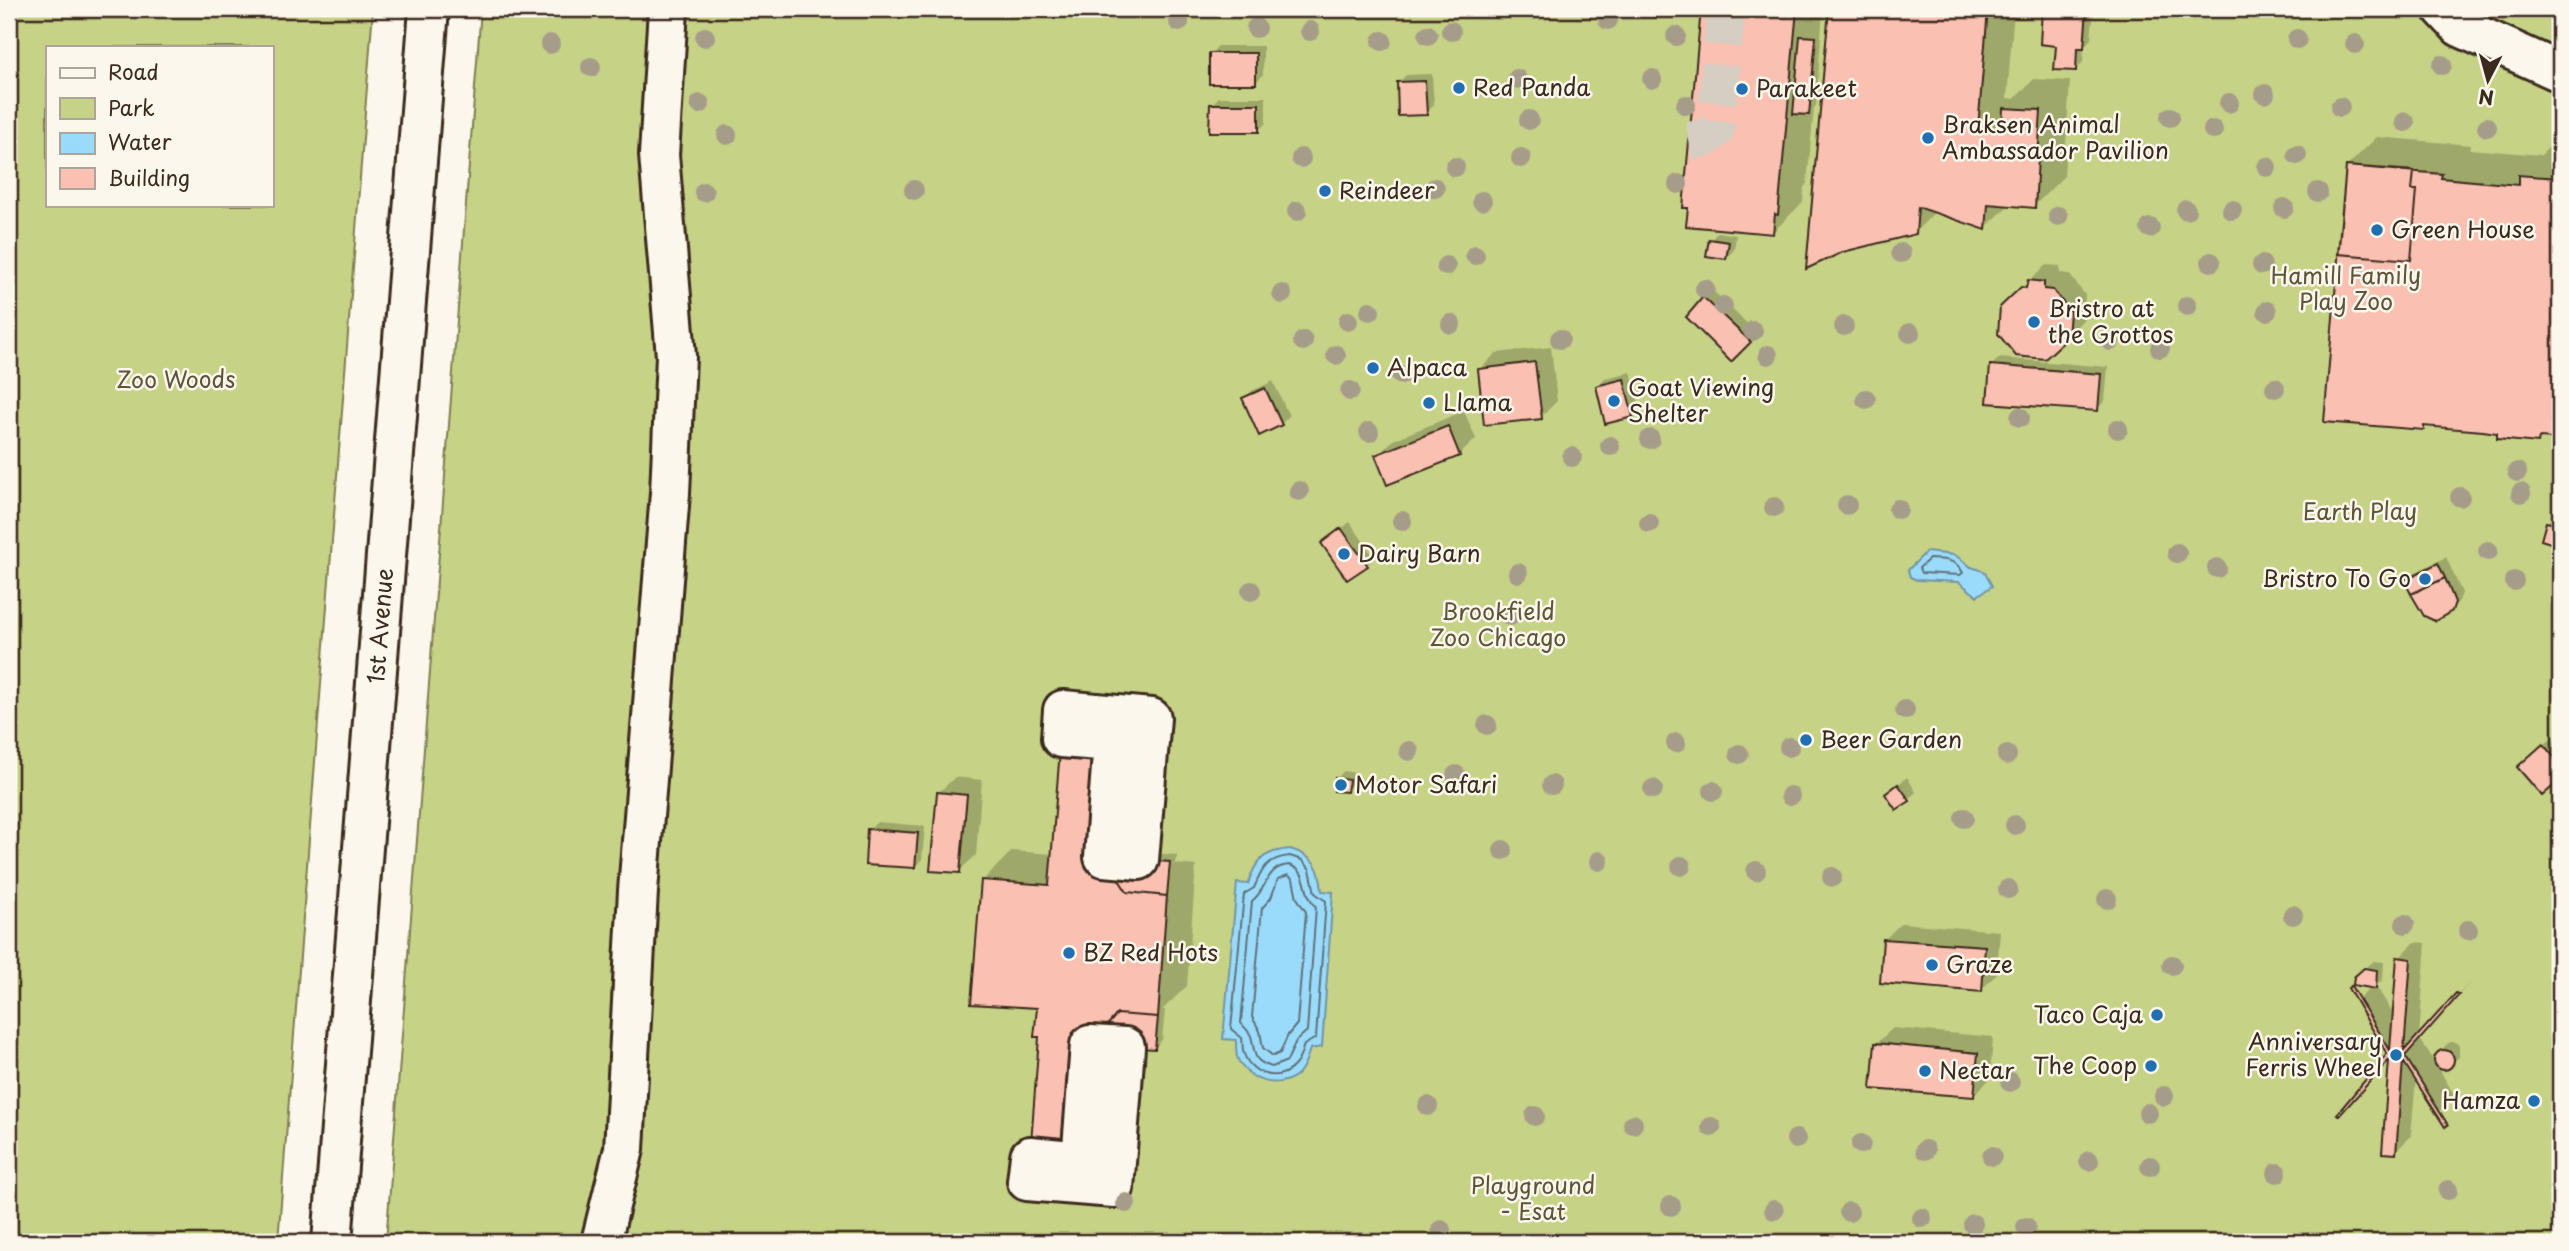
<svg xmlns="http://www.w3.org/2000/svg" width="2569" height="1251" font-family="'Playpen Sans',sans-serif">
  <rect width="100%" height="100%" fill="#fbf7ec"/>
  <filter id="ink" filterUnits="userSpaceOnUse"><feTurbulence type="fractalNoise" baseFrequency=".0143" numOctaves="2"/><feDisplacementMap in="SourceGraphic" scale="14" xChannelSelector="R" yChannelSelector="G"/><feConvolveMatrix kernelMatrix="1 2 1 2 8 2 1 2 1" color-interpolation-filters="sRGB"/></filter>
  <g filter="url(#ink)">
    <path fill="#c6d286" stroke="#807e52" stroke-width="2" fill-rule="evenodd" d="M9,9H373L278,1242H9ZM271,47V205H47V47Z
      M481,9H2560V1242H386Z"/>
    <path fill="#9adbfc" stroke="#7494a3" stroke-width="2" d="M1926,552L1955,555L1971,567L1984,571L1992,586L1977,596L1959,582L1917,580L1910,577L1908,570Z
      M1290,849C1314,856 1320,866 1322,891L1333,892L1322,1047L1310,1049C1307,1058 1305,1067 1298,1074C1278,1091 1246,1081 1237,1057C1236,1052 1236,1045 1236,1040L1223,1039L1237,883L1248,884C1255,860 1265,851 1290,849Z"/>
    <path fill="#0003" d="M1702,9H1823L1816,106L1814,108L1807,184L1804,187L1803,202L1773,232L1684,206Z
      M1831,9H2014L2007,98L2014,99L2034,79L2070,81L2064,176L2034,206L2010,204L1985,228L1936,211L1915,232L1843,251L1808,266Z
      M2044,9H2094L2091,39L2084,46L2083,62L2075,70L2058,45L2042,43Z
      M1218,46H1263V75L1256,82L1210,54Z
      M1432,74L1434,105L1426,113L1398,83L1406,75Z
      M1219,97H1266V123L1258,131L1211,105Z
      M2377,137L2471,145L2470,149L2541,155L2550,146H2560V432L2555,438L2542,437L2538,441L2499,431L2427,425L2423,428L2347,166Z
      M1718,232L1736,235L1734,250L1726,258L1711,240Z
      M2046,265L2060,266V273L2069,274L2085,295L2083,320L2066,337L2001,308Z
      M1712,290L1757,333L1731,360L1689,317Z
      M1551,347L1557,401L1541,417L1480,369L1496,353Z
      M1999,358L2108,367L2105,401L2097,409L1991,366Z
      M1631,372L1640,407L1632,415L1597,386L1605,378Z
      M1273,381L1289,416L1281,424L1244,398L1252,391Z
      M1464,411L1476,439L1459,455L1388,483L1377,456L1393,440Z
      M2556,515L2560,516V544L2548,522Z
      M1350,522L1374,557L1367,565L1323,543Z
      M2446,557L2462,593L2459,601L2451,610L2406,580L2414,573Z
      M2552,738L2560,748V778L2542,793L2527,760Z
      M1344,771L1355,773L1354,782L1347,790L1336,779Z
      M955,777L982,780L976,855L959,871L938,793Z
      M1907,777L1916,792L1909,799L1887,794Z
      M877,822L925,826L922,859L915,867L869,830Z
      M1012,851L1053,854L1150,853L1177,855L1176,864L1196,866L1187,986L1162,1010H1165L1162,1040L1154,1048L1041,1036L1039,1007L982,881Z
      M1901,923L2000,931L1997,974L1981,990L1885,939Z
      M2415,942L2426,943L2419,1037L2474,978L2420,1039L2437,1065L2438,1054L2446,1045L2450,1042H2456L2459,1046V1057L2445,1069H2439L2455,1096L2438,1112L2416,1078L2411,1136L2395,1152L2391,1057L2358,1000L2372,986L2364,969L2374,961L2384,962L2383,979L2376,986L2394,1015L2399,958Z
      M1893,1028L1993,1037L1990,1079L1974,1095L1876,1044Z"/>
    <g fill="none" stroke-linecap="round" stroke-linejoin="round">
      <path stroke="#617177" stroke-width="2" d="M1929,559C1943,559 1957,559 1963,573L1960,575L1921,573L1919,568Z
        M1290,856L1302,860L1310,869L1315,893L1326,901L1316,1038L1304,1045C1301,1052 1301,1059 1295,1065C1280,1083 1252,1076 1244,1054C1242,1050 1243,1043 1242,1038L1231,1029L1244,894L1254,888C1262,869 1267,858 1290,856Z
        M1289,865C1311,872 1300,890 1316,907L1307,1031L1296,1041L1287,1061L1272,1067C1251,1061 1256,1053 1251,1036C1249,1031 1244,1027 1241,1023L1252,901C1268,889 1265,867 1289,865Z
        M1288,875L1293,879L1297,898L1306,912L1297,1024L1288,1035L1280,1053L1273,1056L1263,1048L1260,1031L1252,1017L1262,908L1271,898L1278,879Z"/>
    </g>
    <path fill="#fac0b2" stroke="#3b2a1e" stroke-width="2" d="M1701,9H1797L1778,215L1775,214L1773,234L1686,226L1688,208H1683Z
      M1829,9H1988L1978,128L2002,130L2003,108L2041,110L2035,208L1988,204L1986,230L1918,207L1916,234L1843,252L1806,269Z
      M2042,9H2087L2084,48H2077L2076,71L2054,70L2056,46L2040,44Z
      M2536,9H2560V20Z
      M1800,36L1816,37L1809,115L1793,114Z
      M1209,53H1256V84H1209Z
      M1425,81L1427,115L1398,116L1397,82Z
      M1210,104H1259V132H1209Z
      M2346,166L2442,174L2441,178L2518,185V175L2558,178V185H2560V383L2555,439L2539,438L2538,443L2497,439V433L2483,431L2424,426V430L2324,422Z
      M2346,166L2414,171L2412,190H2417L2411,260L2338,254Z
      M1709,239L1729,242L1726,259L1706,256Z
      M2028,280L2044,282V289L2053,290L2070,311L2068,338L2045,359L2016,356L1998,334L2000,307L2021,287L2026,288Z
      M1703,297L1751,342L1731,362L1686,317Z
      M1535,362L1542,419L1484,425L1478,369Z
      M1990,365L2101,374L2098,411L1987,403Z
      M1624,379L1633,417L1605,424L1596,386Z
      M1265,388L1282,425L1259,436L1242,398Z
      M1448,426L1460,456L1387,485L1375,455Z
      M2546,522L2560,525V546L2541,540Z
      M1341,528L1368,566L1347,580L1321,543Z
      M2438,563L2445,578L2411,594L2404,580Z
      M2445,578L2455,602L2452,611L2435,621L2424,616L2411,594Z
      M1061,738L1113,742L1104,857L1127,892L1167,896L1158,1017L1117,1014L1090,1045L1081,1161L1030,1156L1039,1037H1034L1037,1008L971,1004L981,880L1049,885Z
      M2543,744L2560,764V780L2542,796L2517,767Z
      M1335,778L1349,780L1347,792L1334,791Z
      M1898,784L1910,801L1896,810L1885,794Z
      M937,792L967,795L960,873L930,871Z
      M867,829L918,833L915,868L865,865Z
      M1104,857L1170,862L1167,896L1127,892Z
      M1883,939L1985,946L1982,992L1880,983Z
      M2397,957L2411,959L2404,1051L2456,993L2459,995L2405,1056L2448,1125L2445,1127L2403,1061L2396,1154L2382,1153L2389,1060L2339,1116L2337,1114L2387,1054L2348,988L2351,986L2390,1050Z
      M2364,968L2377,970L2376,989L2353,985L2354,977Z
      M1117,1014L1158,1017L1155,1049L1090,1045Z
      M1875,1043L1978,1053L1974,1097L1871,1089Z
      M2434 1060a10 10 0 1 1 20 0a10 10 0 1 1-20 0Z"/>
    <g fill="none" stroke-linecap="round" stroke-linejoin="round">
      <path stroke="#d5cec3" stroke-width="38" stroke-dasharray="38 19" stroke-linecap="butt" d="M1689,141L1705,138L1715,130L1726,12L1724,9"/>
      <g stroke="#3b2a1e" stroke-width="44">
        <path id="minor" d="M2443,9L2460,27L2560,72
          M1063,710L1151,718L1139,860L1104,857L1113,742L1061,738Z
          M1090,1045L1125,1047L1114,1188L1027,1181L1030,1156L1081,1161Z
          M601,1242L624,1149L638,891L670,493L676,356L659,155L668,9"/>
      </g>
      <g stroke="#3b2a1e" stroke-width="44">
        <g id="major">
          <path id="s1" d="M332,1242L429,9"/>
        </g>
      </g>
      <use href="#minor" stroke="#fbf7ec" stroke-width="38"/>
      <use href="#major" stroke="#fbf7ec" stroke-width="38"/>
    </g>
    <g fill="#a59d89">
      <circle cx="1608" cy="20" r="10"/>
      <circle cx="1179" cy="22" r="10"/>
      <circle cx="1256" cy="28" r="10"/>
      <circle cx="1310" cy="31" r="10"/>
      <circle cx="1451" cy="31" r="10"/>
      <circle cx="1428" cy="35" r="10"/>
      <circle cx="1676" cy="36" r="10"/>
      <circle cx="705" cy="37" r="10"/>
      <circle cx="2297" cy="39" r="10"/>
      <circle cx="1382" cy="41" r="10"/>
      <circle cx="550" cy="44" r="10"/>
      <circle cx="2355" cy="44" r="10"/>
      <circle cx="2442" cy="65" r="10"/>
      <circle cx="591" cy="67" r="10"/>
      <circle cx="1517" cy="79" r="10"/>
      <circle cx="1652" cy="79" r="10"/>
      <circle cx="2265" cy="94" r="10"/>
      <circle cx="2229" cy="103" r="10"/>
      <circle cx="700" cy="104" r="10"/>
      <circle cx="1686" cy="105" r="10"/>
      <circle cx="2340" cy="107" r="10"/>
      <circle cx="2170" cy="117" r="10"/>
      <circle cx="1529" cy="120" r="10"/>
      <circle cx="2405" cy="122" r="10"/>
      <circle cx="2487" cy="127" r="10"/>
      <circle cx="2213" cy="130" r="10"/>
      <circle cx="727" cy="135" r="10"/>
      <circle cx="2297" cy="155" r="10"/>
      <circle cx="1301" cy="158" r="10"/>
      <circle cx="1521" cy="158" r="10"/>
      <circle cx="1455" cy="167" r="10"/>
      <circle cx="2267" cy="167" r="10"/>
      <circle cx="1678" cy="184" r="10"/>
      <circle cx="1435" cy="188" r="10"/>
      <circle cx="914" cy="190" r="10"/>
      <circle cx="704" cy="192" r="10"/>
      <circle cx="2318" cy="192" r="10"/>
      <circle cx="1482" cy="201" r="10"/>
      <circle cx="2284" cy="208" r="10"/>
      <circle cx="2186" cy="210" r="10"/>
      <circle cx="2232" cy="210" r="10"/>
      <circle cx="1297" cy="211" r="10"/>
      <circle cx="2058" cy="216" r="10"/>
      <circle cx="2150" cy="228" r="10"/>
      <circle cx="1901" cy="253" r="10"/>
      <circle cx="1475" cy="255" r="10"/>
      <circle cx="2211" cy="262" r="10"/>
      <circle cx="2262" cy="265" r="10"/>
      <circle cx="1446" cy="266" r="10"/>
      <circle cx="1705" cy="289" r="10"/>
      <circle cx="1282" cy="294" r="10"/>
      <circle cx="1723" cy="306" r="10"/>
      <circle cx="2187" cy="306" r="10"/>
      <circle cx="1370" cy="311" r="10"/>
      <circle cx="2267" cy="311" r="10"/>
      <circle cx="1348" cy="321" r="10"/>
      <circle cx="1451" cy="324" r="10"/>
      <circle cx="1844" cy="326" r="10"/>
      <circle cx="1753" cy="331" r="10"/>
      <circle cx="1910" cy="333" r="10"/>
      <circle cx="1560" cy="339" r="10"/>
      <circle cx="1303" cy="341" r="10"/>
      <circle cx="2110" cy="341" r="10"/>
      <circle cx="2160" cy="348" r="10"/>
      <circle cx="1336" cy="355" r="10"/>
      <circle cx="1768" cy="355" r="10"/>
      <circle cx="1401" cy="375" r="10"/>
      <circle cx="2275" cy="388" r="10"/>
      <circle cx="1350" cy="391" r="10"/>
      <circle cx="1866" cy="399" r="10"/>
      <circle cx="2020" cy="417" r="10"/>
      <circle cx="2118" cy="429" r="10"/>
      <circle cx="1369" cy="432" r="10"/>
      <circle cx="1650" cy="439" r="10"/>
      <circle cx="1610" cy="446" r="10"/>
      <circle cx="1572" cy="457" r="10"/>
      <circle cx="2517" cy="472" r="10"/>
      <circle cx="1299" cy="491" r="10"/>
      <circle cx="2521" cy="493" r="10"/>
      <circle cx="2460" cy="497" r="10"/>
      <circle cx="1847" cy="505" r="10"/>
      <circle cx="1774" cy="507" r="10"/>
      <circle cx="1898" cy="509" r="10"/>
      <circle cx="1402" cy="521" r="10"/>
      <circle cx="1649" cy="523" r="10"/>
      <circle cx="2488" cy="551" r="10"/>
      <circle cx="2177" cy="553" r="10"/>
      <circle cx="2217" cy="568" r="10"/>
      <circle cx="1518" cy="573" r="10"/>
      <circle cx="2514" cy="581" r="10"/>
      <circle cx="1251" cy="591" r="10"/>
      <circle cx="1510" cy="616" r="10"/>
      <circle cx="1905" cy="710" r="10"/>
      <circle cx="1487" cy="725" r="10"/>
      <circle cx="1676" cy="743" r="10"/>
      <circle cx="1789" cy="747" r="10"/>
      <circle cx="1409" cy="751" r="10"/>
      <circle cx="1739" cy="754" r="10"/>
      <circle cx="2007" cy="755" r="10"/>
      <circle cx="1456" cy="775" r="10"/>
      <circle cx="1552" cy="785" r="10"/>
      <circle cx="1653" cy="789" r="10"/>
      <circle cx="1713" cy="791" r="10"/>
      <circle cx="1790" cy="796" r="10"/>
      <circle cx="1964" cy="818" r="10"/>
      <circle cx="2015" cy="825" r="10"/>
      <circle cx="1503" cy="850" r="10"/>
      <circle cx="1599" cy="861" r="10"/>
      <circle cx="1681" cy="866" r="10"/>
      <circle cx="1756" cy="871" r="10"/>
      <circle cx="1832" cy="877" r="10"/>
      <circle cx="2008" cy="889" r="10"/>
      <circle cx="2107" cy="899" r="10"/>
      <circle cx="2293" cy="915" r="10"/>
      <circle cx="2405" cy="924" r="10"/>
      <circle cx="2468" cy="930" r="10"/>
      <circle cx="2172" cy="965" r="10"/>
      <circle cx="2010" cy="1082" r="10"/>
      <circle cx="2164" cy="1096" r="10"/>
      <circle cx="1428" cy="1106" r="10"/>
      <circle cx="2148" cy="1113" r="10"/>
      <circle cx="1535" cy="1116" r="10"/>
      <circle cx="1633" cy="1124" r="10"/>
      <circle cx="1711" cy="1127" r="10"/>
      <circle cx="1796" cy="1139" r="10"/>
      <circle cx="1861" cy="1144" r="10"/>
      <circle cx="1925" cy="1150" r="10"/>
      <circle cx="1992" cy="1156" r="10"/>
      <circle cx="2089" cy="1161" r="10"/>
      <circle cx="2150" cy="1166" r="10"/>
      <circle cx="2277" cy="1173" r="10"/>
      <circle cx="2448" cy="1190" r="10"/>
      <circle cx="1126" cy="1203" r="10"/>
      <circle cx="1671" cy="1206" r="10"/>
      <circle cx="1774" cy="1210" r="10"/>
      <circle cx="1849" cy="1212" r="10"/>
      <circle cx="1922" cy="1218" r="10"/>
      <circle cx="1973" cy="1224" r="10"/>
      <circle cx="2026" cy="1227" r="10"/>
      <circle cx="1441" cy="1230" r="10"/>
    </g>
  </g>
  <g fill="#1f6fb2" stroke="#fbf7ec" stroke-width="2.5">
    <circle cx="1459" cy="88" r="7"/>
    <circle cx="1742" cy="89" r="7"/>
    <circle cx="1928" cy="138" r="7"/>
    <circle cx="1325" cy="191" r="7"/>
    <circle cx="2377" cy="230" r="7"/>
    <circle cx="2034" cy="322" r="7"/>
    <circle cx="1373" cy="368" r="7"/>
    <circle cx="1614" cy="401" r="7"/>
    <circle cx="1429" cy="403" r="7"/>
    <circle cx="1344" cy="554" r="7"/>
    <circle cx="2425" cy="579" r="7"/>
    <circle cx="1806" cy="740" r="7"/>
    <circle cx="1341" cy="785" r="7"/>
    <circle cx="1069" cy="953" r="7"/>
    <circle cx="1932" cy="965" r="7"/>
    <circle cx="2157" cy="1015" r="7"/>
    <circle cx="2396" cy="1055" r="7"/>
    <circle cx="2151" cy="1066" r="7"/>
    <circle cx="1925" cy="1071" r="7"/>
    <circle cx="2534" cy="1101" r="7"/>
  </g>
  <g text-anchor="middle" stroke-width="5" stroke-linejoin="round" paint-order="stroke">
    <g font-size="23" fill="#3b2a1e" stroke="#fbf7ec" text-anchor="start">
      <text x="1473" y="96">Red Panda</text>
      <text x="1756" y="97">Parakeet</text>
      <text x="1942" y="133">Braksen Animal<tspan x="1942" dy="26">Ambassador Pavilion</tspan></text>
      <text x="1339" y="199">Reindeer</text>
      <text x="2391" y="238">Green House</text>
      <text x="2048" y="317">Bristro at<tspan x="2048" dy="26">the Grottos</tspan></text>
      <text x="1387" y="376">Alpaca</text>
      <text x="1628" y="396">Goat Viewing<tspan x="1628" dy="26">Shelter</tspan></text>
      <text x="1443" y="411">Llama</text>
      <text x="1358" y="562">Dairy Barn</text>
      <text x="2411" y="587" text-anchor="end">Bristro To Go</text>
      <text x="1820" y="748">Beer Garden</text>
      <text x="1355" y="793">Motor Safari</text>
      <text x="1083" y="961">BZ Red Hots</text>
      <text x="1946" y="973">Graze</text>
      <text x="2143" y="1023" text-anchor="end">Taco Caja</text>
      <text x="2382" y="1050" text-anchor="end">Anniversary<tspan x="2382" dy="26">Ferris Wheel</tspan></text>
      <text x="2137" y="1074" text-anchor="end">The Coop</text>
      <text x="1939" y="1079">Nectar</text>
      <text x="2520" y="1109" text-anchor="end">Hamza</text>
    </g>
    <g font-size="23" fill="#5e5438" stroke="#fbf7ec">
      <text x="2346" y="284">Hamill Family<tspan x="2346" dy="26">Play Zoo</tspan></text>
      <text x="176" y="388">Zoo Woods</text>
      <text x="2360" y="520">Earth Play</text>
      <text x="1498" y="620">Brookfield<tspan x="1498" dy="26">Zoo Chicago</tspan></text>
      <text x="1533" y="1194">Playground<tspan x="1533" dy="26">- Esat</tspan></text>
    </g>
    <g font-size="23" fill="#3b2a1e" stroke="#fbf7ec">
      <text dy="8" stroke="none"><textPath href="#s1" startOffset="618">1st Avenue</textPath></text>
    </g>
  </g>
  <rect width="2569" height="1251" fill="none" stroke="#fbf7ec" stroke-width="35"/>
  <rect x="18" y="18" width="2534" height="1216" fill="none" stroke="#3b2a1e" stroke-width="2.5" filter="url(#ink)"/>
  <rect x="46" y="46" width="228" height="161" fill="#fbf7ec" stroke="#aea59a" stroke-width="2"/>
  <rect x="60" y="68" width="35" height="10" fill="#fbf7ec" stroke="#aea59a" stroke-width="2"/>
  <text x="108" y="80" font-size="21" fill="#3b2a1e">Road</text>
  <rect x="60" y="98" width="35" height="21" fill="#c6d286" stroke="#aea59a" stroke-width="2"/>
  <text x="108" y="116" font-size="21" fill="#3b2a1e">Park</text>
  <rect x="60" y="133" width="35" height="21" fill="#9adbfc" stroke="#aea59a" stroke-width="2"/>
  <text x="108" y="150" font-size="21" fill="#3b2a1e">Water</text>
  <rect x="60" y="168" width="35" height="21" fill="#fac0b2" stroke="#aea59a" stroke-width="2"/>
  <text x="108" y="186" font-size="21" fill="#3b2a1e">Building</text>
  <g transform="translate(2488 80) rotate(186)" stroke="#fbf7ec" stroke-width="5" paint-order="stroke">
  <path d="M0-5L12 26L0 18L-12 26Z" fill="#3b2a1e"/>
  <text y="-10" font-size="19" font-weight="bold" text-anchor="middle" fill="#3b2a1e">N</text>
  </g>
</svg>
